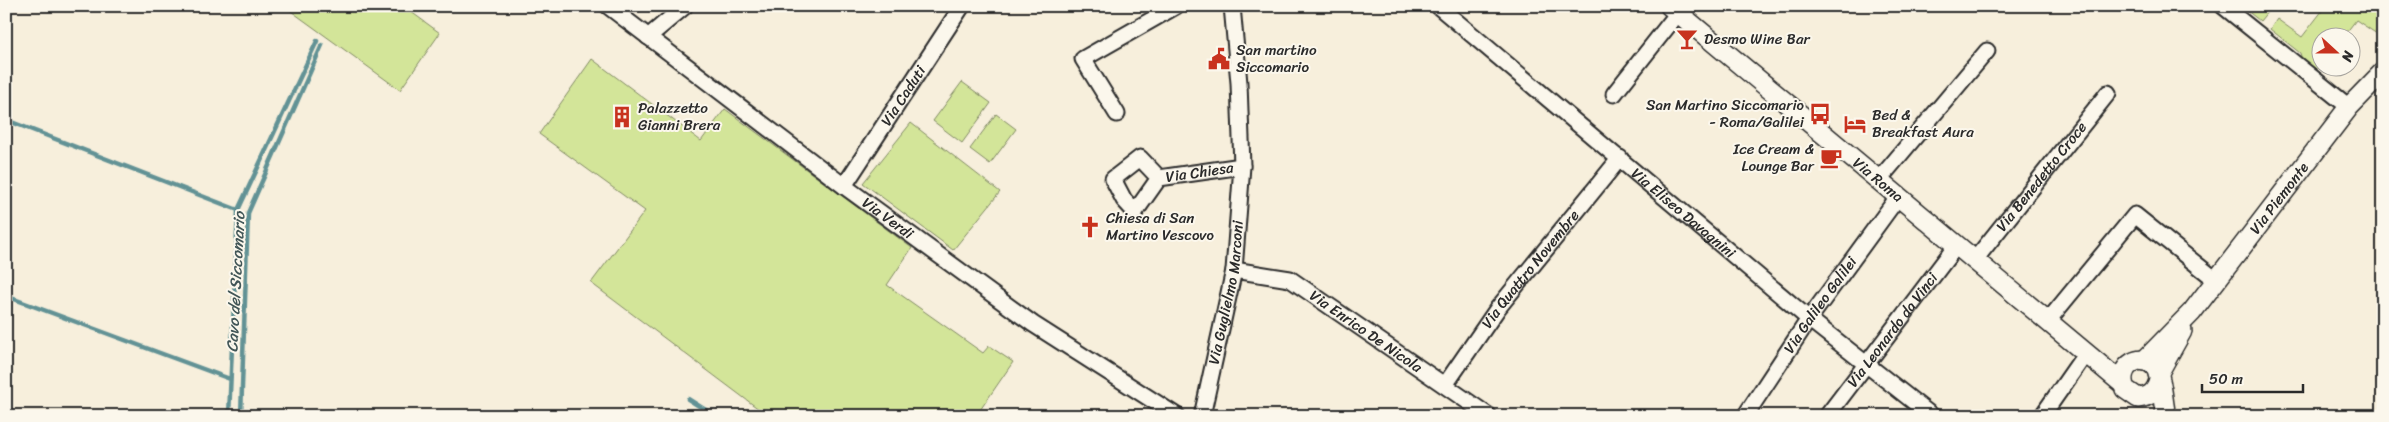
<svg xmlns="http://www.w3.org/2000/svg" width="2389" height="422" font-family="Sriracha,sans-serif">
  <rect width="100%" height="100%" fill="#f7efdc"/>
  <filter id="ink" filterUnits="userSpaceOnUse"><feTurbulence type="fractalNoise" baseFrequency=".02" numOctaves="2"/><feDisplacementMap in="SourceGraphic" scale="10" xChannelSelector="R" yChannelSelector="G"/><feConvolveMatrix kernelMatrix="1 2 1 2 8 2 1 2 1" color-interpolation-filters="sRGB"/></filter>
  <g filter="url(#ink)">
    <path fill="#d3e599" stroke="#7f8862" d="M284,6H403L440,33L400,90Z
      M2241,6H2272L2260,21Z
      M2326,6H2378L2383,23V38L2356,20L2343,37L2332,36L2326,32C2318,45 2325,60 2315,73L2303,64L2300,53L2270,29L2277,19L2302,37Z
      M592,59L701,141L725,109L912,248L887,285L983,353L989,346L1013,362L976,416H768L591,283L645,211L539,134Z
      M962,82L991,103L962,143L933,121Z
      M996,114L1016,129L990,164L970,149Z
      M911,123L1000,192L953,250L863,183Z"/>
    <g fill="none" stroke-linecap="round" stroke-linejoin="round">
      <path stroke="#629295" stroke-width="4.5" d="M6,109L9,121L238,210
        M6,296L230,379
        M688,399L715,416
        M229,416L238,210L317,41
        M241,416L248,213L322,45"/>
      <g stroke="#2b2b2b" stroke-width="19">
        <g id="minor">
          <path id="s1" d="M608,6L844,186L1033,324L1177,416"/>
          <path id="s2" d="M1438,6L1809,319L1932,416"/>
          <path d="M2223,6L2349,107"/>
          <path d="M648,37L685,6"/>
          <path d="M1614,94L1678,13"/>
          <path d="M1117,114L1083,59L1176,6"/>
          <path d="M1140,158L1159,178L1135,212L1124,200L1113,179Z"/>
          <path id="s3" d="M1159,178L1242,166"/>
          <path d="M1878,181L1987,51"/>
          <path id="s4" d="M844,186L962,6"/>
          <path id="s5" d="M1974,261L2108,93"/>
          <path id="s6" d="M1234,270L1290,279L1489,416"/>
          <path d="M2047,322L2135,215L2216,280"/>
          <path id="s7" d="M1445,385L1498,308L1620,158"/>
          <path id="s8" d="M1202,416L1234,270L1242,166L1239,83L1232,6"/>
          <path id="s9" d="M1745,416L1809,319L1898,197"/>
          <path id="s10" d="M1827,416L1956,246"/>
          <path d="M2042,416L2086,353"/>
        </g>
      </g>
      <g stroke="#2b2b2b" stroke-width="22">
        <g id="tertiary">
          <path id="s11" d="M1670,6L2123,384"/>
          <path id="s12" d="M2144,361L2192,312L2349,107L2383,72"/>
          <path d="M2158,374L2182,331"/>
          <path d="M2159,380C2156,392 2150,397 2138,398L2125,389C2115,365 2144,349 2157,370C2162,380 2163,404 2166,416"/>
        </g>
      </g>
      <use href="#minor" stroke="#fbf7ec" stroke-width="15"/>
      <use href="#tertiary" stroke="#fbf7ec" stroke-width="19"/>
    </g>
  </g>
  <defs>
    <g id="bar-bare" transform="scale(1.725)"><path d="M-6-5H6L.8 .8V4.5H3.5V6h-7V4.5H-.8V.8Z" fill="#c8321e" stroke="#fbf7ec" stroke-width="2.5" paint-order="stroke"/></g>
    <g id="civic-bare" transform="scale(1.725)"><path d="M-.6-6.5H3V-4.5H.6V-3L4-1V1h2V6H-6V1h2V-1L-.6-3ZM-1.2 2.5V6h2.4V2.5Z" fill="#c8321e" stroke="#fbf7ec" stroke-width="2.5" paint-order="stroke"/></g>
    <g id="bus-bare" transform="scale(1.725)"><path d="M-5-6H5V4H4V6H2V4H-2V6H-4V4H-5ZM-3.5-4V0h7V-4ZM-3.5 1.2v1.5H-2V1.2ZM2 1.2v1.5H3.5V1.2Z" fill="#c8321e" stroke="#fbf7ec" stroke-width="2.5" paint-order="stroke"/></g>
    <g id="building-bare" transform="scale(1.725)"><path d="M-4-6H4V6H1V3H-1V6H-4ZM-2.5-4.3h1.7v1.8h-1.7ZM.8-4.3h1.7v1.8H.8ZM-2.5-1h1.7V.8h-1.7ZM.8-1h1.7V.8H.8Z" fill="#c8321e" stroke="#fbf7ec" stroke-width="2.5" paint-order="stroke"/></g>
    <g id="hotel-bare" transform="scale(1.725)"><path d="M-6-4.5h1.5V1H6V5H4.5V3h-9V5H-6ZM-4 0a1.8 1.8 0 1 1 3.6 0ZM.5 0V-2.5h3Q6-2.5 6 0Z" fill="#c8321e" stroke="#fbf7ec" stroke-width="2.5" paint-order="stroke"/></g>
    <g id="cafe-bare" transform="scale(1.725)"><path d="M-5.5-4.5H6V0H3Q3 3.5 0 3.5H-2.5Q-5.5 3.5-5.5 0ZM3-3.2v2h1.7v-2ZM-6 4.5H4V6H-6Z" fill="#c8321e" stroke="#fbf7ec" stroke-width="2.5" paint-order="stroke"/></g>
    <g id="church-bare" transform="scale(1.725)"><path d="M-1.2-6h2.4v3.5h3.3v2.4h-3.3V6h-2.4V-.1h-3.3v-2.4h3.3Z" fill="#c8321e" stroke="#fbf7ec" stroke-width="2.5" paint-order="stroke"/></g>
  </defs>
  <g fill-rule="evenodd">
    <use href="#bar-bare" x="1687" y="39"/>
    <use href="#civic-bare" x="1219" y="59"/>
    <use href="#bus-bare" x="1820" y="114"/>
    <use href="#building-bare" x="622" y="117"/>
    <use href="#hotel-bare" x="1855" y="124"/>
    <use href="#cafe-bare" x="1831" y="158"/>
    <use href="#church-bare" x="1090" y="227"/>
  </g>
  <g text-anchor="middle" stroke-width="4" stroke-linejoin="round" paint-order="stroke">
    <g font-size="15" fill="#2b2b2b" stroke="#fbf7ec" text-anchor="start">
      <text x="1704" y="44">Desmo Wine Bar</text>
      <text x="1236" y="55">San martino<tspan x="1236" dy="17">Siccomario</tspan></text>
      <text x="1804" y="110" text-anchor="end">San Martino Siccomario<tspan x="1804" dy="17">- Roma/Galilei</tspan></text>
      <text x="638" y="113">Palazzetto<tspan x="638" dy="17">Gianni Brera</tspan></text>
      <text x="1872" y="120">Bed &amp;<tspan x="1872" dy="17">Breakfast Aura</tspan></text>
      <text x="1814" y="154" text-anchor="end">Ice Cream &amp;<tspan x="1814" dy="17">Lounge Bar</tspan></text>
      <text x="1106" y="223">Chiesa di San<tspan x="1106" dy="17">Martino Vescovo</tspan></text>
    </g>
    <g font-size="15" fill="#2b2b2b" stroke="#fbf7ec">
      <text dy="5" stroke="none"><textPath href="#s4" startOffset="108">Via Caduti</textPath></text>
      <text dy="5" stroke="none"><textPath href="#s3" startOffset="41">Via Chiesa</textPath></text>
      <text dy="5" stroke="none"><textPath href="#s5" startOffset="108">Via Benedetto Croce</textPath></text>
      <text dy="5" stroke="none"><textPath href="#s11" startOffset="271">Via Roma</textPath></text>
      <text dy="5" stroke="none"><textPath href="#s12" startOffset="212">Via Piemonte</textPath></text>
      <text dy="5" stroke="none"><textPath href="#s2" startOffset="321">Via Eliseo Davagnini</textPath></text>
      <text dy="5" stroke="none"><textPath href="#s1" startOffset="351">Via Verdi</textPath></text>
      <text dy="5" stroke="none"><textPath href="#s7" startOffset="144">Via Quattro Novembre</textPath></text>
      <text dy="5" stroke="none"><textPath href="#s8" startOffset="126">Via Guglielmo Marconi</textPath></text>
      <text dy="5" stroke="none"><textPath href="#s9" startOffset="134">Via Galileo Galilei</textPath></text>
      <text dy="5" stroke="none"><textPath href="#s6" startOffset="149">Via Enrico De Nicola</textPath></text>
      <text dy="5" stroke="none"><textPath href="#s10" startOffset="108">Via Leonardo da Vinci</textPath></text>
    </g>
    <g font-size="16" font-style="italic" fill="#425657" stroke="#fbf7ec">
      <text transform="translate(235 282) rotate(-87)" y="6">Cavo del Siccomario</text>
    </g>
  </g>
  <rect width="2389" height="422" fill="none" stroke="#fbf7ec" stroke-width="25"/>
  <rect x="12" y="12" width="2364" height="397" fill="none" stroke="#2b2b2b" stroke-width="2" filter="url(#ink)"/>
  <g transform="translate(2336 52) rotate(111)"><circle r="24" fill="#fbf7ec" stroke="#a8a59f"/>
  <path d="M0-4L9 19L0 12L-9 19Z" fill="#c8321e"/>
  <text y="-8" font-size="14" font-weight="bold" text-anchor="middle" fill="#2b2b2b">N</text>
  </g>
  <path d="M2202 384v8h101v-8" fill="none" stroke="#2b2b2b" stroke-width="2.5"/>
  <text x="2209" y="384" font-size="15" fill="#2b2b2b" stroke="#fbf7ec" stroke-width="4" paint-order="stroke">50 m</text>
</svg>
